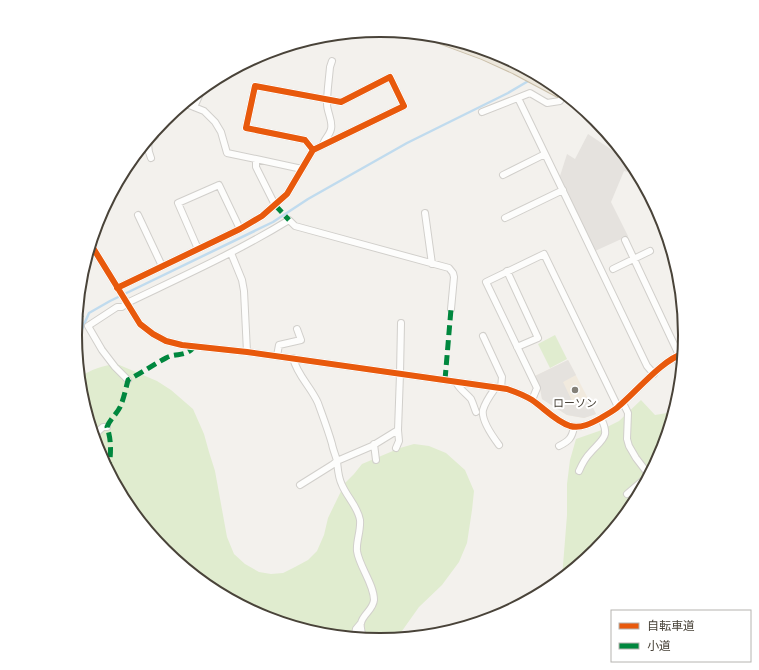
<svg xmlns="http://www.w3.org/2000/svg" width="759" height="670" font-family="'DejaVu Sans','Noto Sans JP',sans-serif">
  <rect width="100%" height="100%" fill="#f3f1ed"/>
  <path fill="#f1eade" d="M568,360L596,414L584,418L567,415L542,399L540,388L535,376Z"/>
  <path fill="#e0eccf" d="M555,335L567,359L550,368L538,344Z
    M117,364L157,381L171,390L193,409L204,434L209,452L215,471L227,537L234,554L245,564L259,572L271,574L283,573L295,567L308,560L317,551L324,535L328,518L345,483L354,474L362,464L400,448L414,444L429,446L446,453L465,470L474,491L472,510L467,543L459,562L442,585L419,607L397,638L379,640L320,634L263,617L210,588L164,551L126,504L98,452L80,394L79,377C91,370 103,365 117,364Z
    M641,400L655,415L673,412L661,452L633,505L595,551L562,578L567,515V484L570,460L576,439L599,431L619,421Z"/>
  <path fill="#e5e2de" d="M588,134L630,162L638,175L624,171L611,202L628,236L595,251L560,176L567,154L575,159Z
    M568,360L576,375L563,382L574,405L588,398L596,414L584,418L567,415L542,399L540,388L535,376Z"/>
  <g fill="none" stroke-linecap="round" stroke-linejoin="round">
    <path stroke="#c0dbee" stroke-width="2.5" d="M75,338L82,329L89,313L110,301L273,222L308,199L407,143L508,93L530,80"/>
    <g stroke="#d1cfcb" stroke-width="8">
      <path id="street" d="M518,98L577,220L647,366L654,374
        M184,103L204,111L215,122L221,132L227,153L256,159L302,169
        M194,107L203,87
        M482,112L530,93L547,103L560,101L564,93
        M323,145C324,139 330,135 331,129C333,121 327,112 327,104C327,92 329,79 330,67L332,61
        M151,158C148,151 147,145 150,139L155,136V130
        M256,159V167L275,205
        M503,175L545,154
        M425,213L432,264
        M138,215L162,266
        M505,218L563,190
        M625,240L679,355
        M90,243L140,324L153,334L166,341L182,345L247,352L507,389C516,392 524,395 532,400C544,408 555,421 570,426C581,429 592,423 601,418C607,414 614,411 619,406C636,392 663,359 683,354
        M198,249L178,203L219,185L240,229
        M231,253L242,280L244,291L247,352
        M613,269L650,251
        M507,271L538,338L517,347
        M117,288L240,229L262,216L287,194L313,150L404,106L390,77L341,102L255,86L246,128L305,140L313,150
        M483,336L502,377L501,388
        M277,356L279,345L301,340L297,329
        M676,357L681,368
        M293,358C297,375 311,387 318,403C323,417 328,430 332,444C333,450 336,456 337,461C338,470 338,477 342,485C347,497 358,507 360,520C361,531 356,541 357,551C359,566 374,584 374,600C373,610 363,614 361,623C360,628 362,634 364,638
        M128,380L115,367L102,350L88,326L117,307H122L127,303C181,277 237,252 289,220L295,226L449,268L453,273L454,277L451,309
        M456,382C459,389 466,393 471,399C473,403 474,407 476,412
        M496,387C491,394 485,402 483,410C481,420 493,437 499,445
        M532,400L537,388L486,282L544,254L618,407
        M623,403L628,413L627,439L629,446L636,458L649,475
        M93,436L103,427H107
        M374,444L376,460
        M559,446C569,441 572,438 574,427
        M396,448L399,441L398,430
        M579,471C582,464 586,457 591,452C595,447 604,440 605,434C606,428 603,423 601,418
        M300,485L332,465L337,461L372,446L398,430L400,374L401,323
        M627,494L648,476
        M354,638L356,629L361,623"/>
    </g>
    <g stroke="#cabfa9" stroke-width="14">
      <path id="highway" d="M437,36L483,53L516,68L563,93"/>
    </g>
    <use href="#street" stroke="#fdfdfc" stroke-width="6"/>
    <use href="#highway" stroke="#ece7dc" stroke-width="12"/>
    <path stroke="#00873e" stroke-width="5" stroke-dasharray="10 5" stroke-linecap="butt" d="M275,205L289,220
      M75,330C85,320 81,318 77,306
      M445,380L451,309
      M108,472C111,457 112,441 107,427C110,419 118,413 121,405C124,397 126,388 128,380C141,373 153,365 166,358C177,352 184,358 194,347"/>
    <g stroke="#fff" stroke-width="8">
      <path id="cycleway" d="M90,243L140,324L153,334L166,341L182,345L247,352L507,389C516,392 524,395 532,400C544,408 555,421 570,426C581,429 592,423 601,418C607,414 614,411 619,406C636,392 663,359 683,354
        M117,288L240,229L262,216L287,194L313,150L404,106L390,77L341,102L255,86L246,128L305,140L313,150"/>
    </g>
    <use href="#cycleway" stroke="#e8590c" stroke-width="6"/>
  </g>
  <circle fill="#848078" stroke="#fff" stroke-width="1.5" cx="575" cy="390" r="4"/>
  <g text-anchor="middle" stroke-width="4" stroke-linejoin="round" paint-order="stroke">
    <g font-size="11" fill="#494339" stroke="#fff">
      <text x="575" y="407">ローソン</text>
    </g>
  </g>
  <path d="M0 0H759V670H0ZM82 335a298 298 0 1 1 596 0a298 298 0 1 1-596 0Z" fill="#fff" fill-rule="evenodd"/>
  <path fill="none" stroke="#494339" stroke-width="2" d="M82 335a298 298 0 1 1 596 0a298 298 0 1 1-596 0Z"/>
  <rect x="611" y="610" width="140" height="52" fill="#ffffff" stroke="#b6b4b0"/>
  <rect x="619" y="623" width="20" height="6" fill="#e8590c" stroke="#b6b4b0"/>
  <text x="647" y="630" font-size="12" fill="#494339">自転車道</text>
  <rect x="619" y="643" width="20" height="6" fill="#00873e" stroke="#b6b4b0"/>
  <text x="647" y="650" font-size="12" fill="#494339">小道</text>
</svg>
